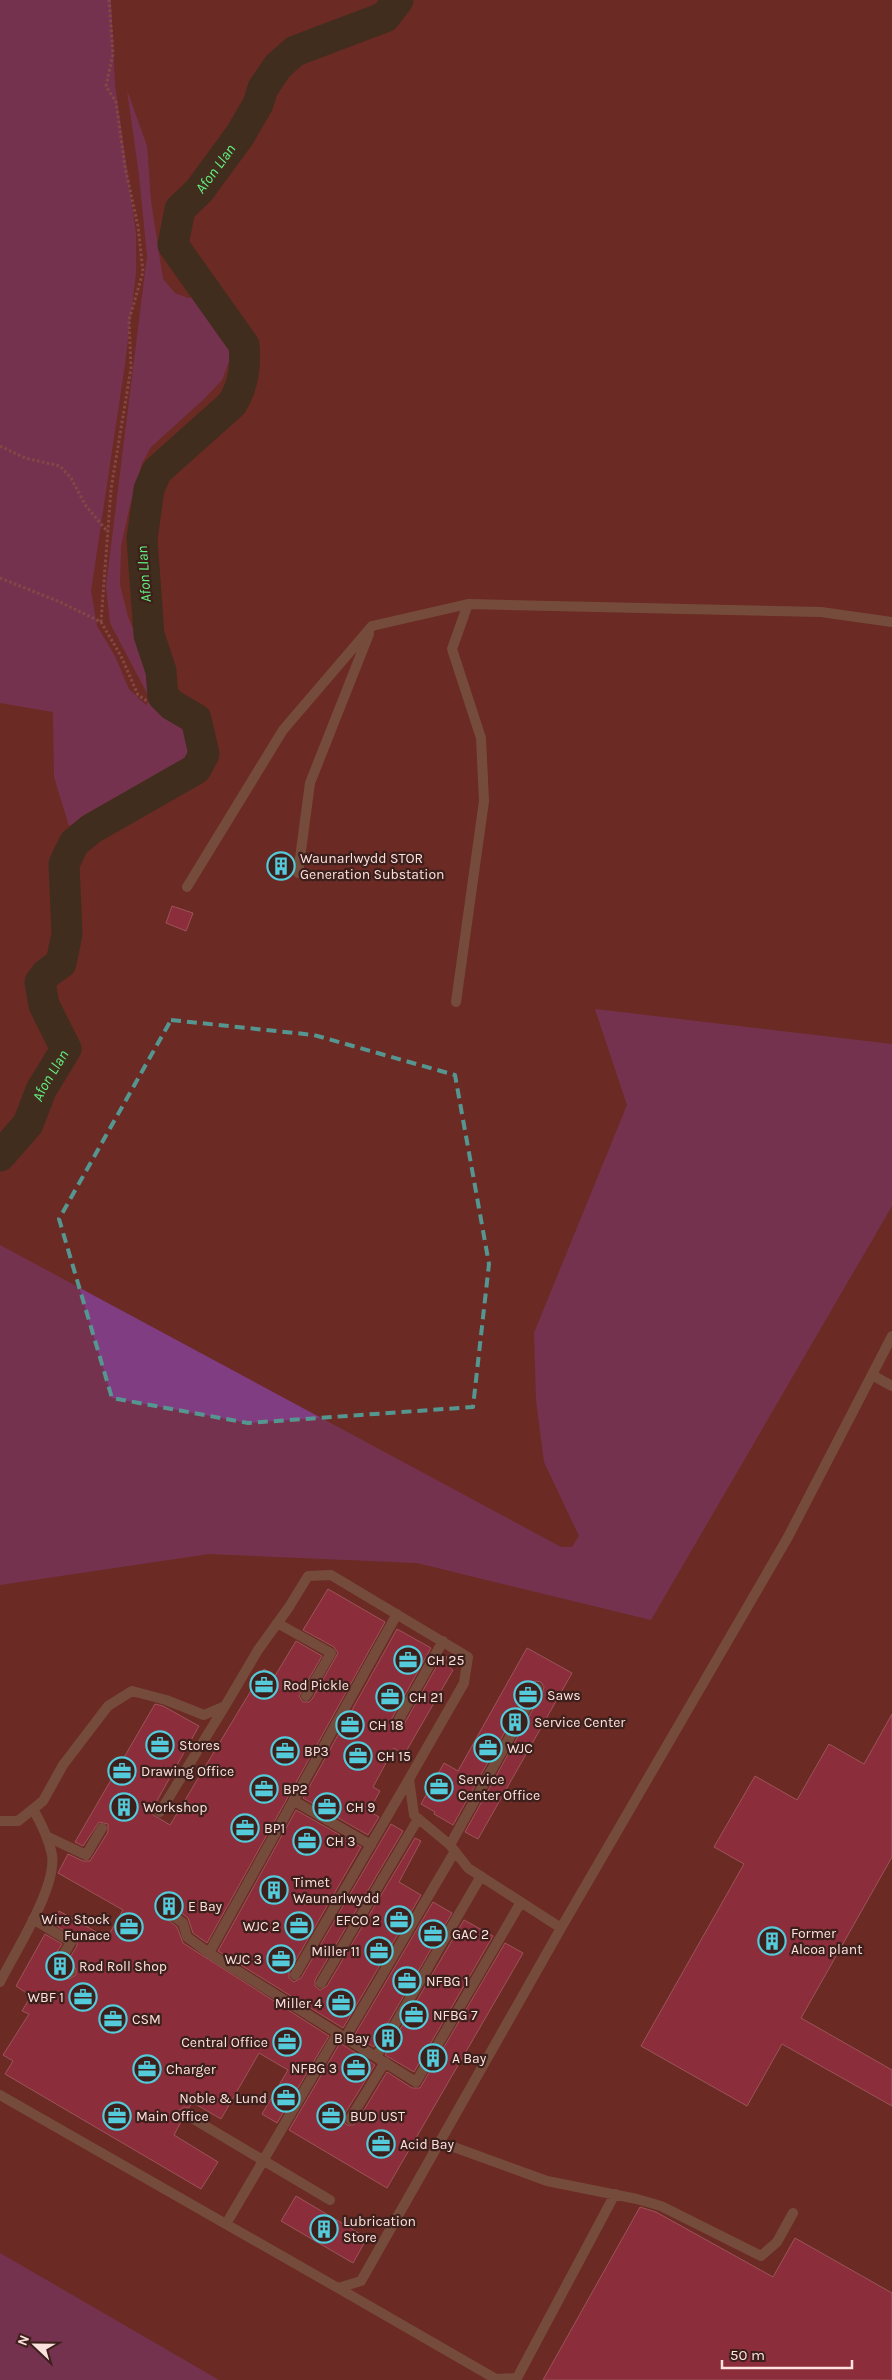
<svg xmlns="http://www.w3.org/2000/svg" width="892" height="2380" font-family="Karla,sans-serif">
  <rect width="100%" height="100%" fill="#6c2a24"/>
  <path fill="#813d82" d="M0,0H111L115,85L136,233V273L125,364L91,591L97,626L115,656L129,689L146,705L150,699L110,623L106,586L147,256L139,175L127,90L147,146L151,201L163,279L175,293L188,298L202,296L217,302L229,321L234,348L222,380L205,398L151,447L142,463L130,505L121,546L120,585L128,617L167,706L192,737V751L174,771L69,826L54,777L53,712L0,703Z
    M595,1009L892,1044V1206L651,1620L417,1563L209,1554L0,1585V1245L561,1547H572L579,1536L544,1462L536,1400L534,1333L627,1105Z
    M0,2253L219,2380H0Z"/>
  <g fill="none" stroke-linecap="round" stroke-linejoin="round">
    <path stroke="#0e3215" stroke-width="31" id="s1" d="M0,1156L28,1124L41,1090L66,1049L44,1005L40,982L46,974L61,963L67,934L64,864L74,843L91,829L196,769L204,754L196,719L172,705L163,696L161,671L149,635L142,539L149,489L157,471L232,404C244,385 246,366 244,345L173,245L180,209L199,191L240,135L258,104L263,88L278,66L295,51L385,17L398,0"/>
  </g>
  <path fill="#b23158" stroke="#d58796" d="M274,857L289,859L287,874L272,872Z
    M172,906L193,913L186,931L166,923Z
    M328,1589L385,1622L207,1943L193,1933L188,1918L175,1908H169L164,1913L167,1919L177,1927L183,1943L329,2036L277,2123L262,2114L288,2070L259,2053L221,2119L192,2102L189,2108L185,2107L179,2110L178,2114L182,2120L174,2135L218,2162L201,2189L5,2074L13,2061L3,2055L29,2014L22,2011L31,1996L16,1986L45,1934L62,1944L52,1960V1968L69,1979L76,1975V1969L67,1962L77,1946V1939L52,1923L59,1911L107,1938L123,1910L58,1873L68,1854L83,1861H90L108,1832V1824L99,1822L83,1846L75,1842L155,1704L163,1706L199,1726L150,1813L170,1825L264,1669L275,1676L296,1641L322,1656L299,1696L303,1702H309L312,1699L338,1653L334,1647L303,1630Z
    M397,1629L431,1648L391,1720L390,1724L393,1729L398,1730L403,1726L443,1655L447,1657L444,1663L453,1670L404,1755L394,1748L373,1787L380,1791L369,1811L379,1817L368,1835L303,1798Z
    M527,1648L572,1673L478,1839L465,1832L543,1691L544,1687L541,1682L536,1681L531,1685L453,1825L434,1814L435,1812L421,1804L444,1763L458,1771Z
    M892,1714V1857L801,2018L892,2070V2106L782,2044L747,2106L641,2046L744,1864L714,1847L755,1776L797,1800L829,1744L864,1764Z
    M296,1810L361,1847L289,1972V1978L294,1982L301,1978L391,1824L403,1831L315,1980V1986L320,1990L327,1986L415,1838L421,1841L399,1882L421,1895L343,2028L218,1951Z
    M433,1902L452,1913L374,2047L354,2036Z
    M464,1920L493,1936L414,2072L385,2055Z
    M505,1943L523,1953L387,2188L289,2130L340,2043L375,2065L344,2115V2122L347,2125H353L356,2123L387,2072L412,2088H420Z
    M296,2196L367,2238L353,2263L281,2221Z
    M640,2207L656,2212L773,2277L795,2238L892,2293V2380H543Z"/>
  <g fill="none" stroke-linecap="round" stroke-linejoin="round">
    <path stroke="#a16e69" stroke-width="3" stroke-dasharray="2.5 2.5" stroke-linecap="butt" d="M0,446L25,458L60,466L71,478L86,506L107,531
      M0,578L60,602L101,622L121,656L138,695L147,701
      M101,622L111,489L131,368L129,320L143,272L138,226L125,167L116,102L106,86L113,54L109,0"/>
    <path stroke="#817559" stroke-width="10" d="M298,873L310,783L369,634
      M187,887L283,730L372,626L468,604L821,612L892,622
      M456,1002L484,801L481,738L452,649L468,604
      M872,1375L892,1386
      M397,1614L209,1953L416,2082L521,1902
      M277,1623L331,1653L306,1696
      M397,1723L443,1641
      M294,1801L371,1845
      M160,1812L225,1706
      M0,1821H18L43,1801L63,1765L108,1706L132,1691L166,1700L204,1715L225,1706L258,1650L289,1607L308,1576L331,1575L468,1657L464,1683L409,1779L414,1815L450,1845L468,1868L561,1928
      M46,1836L86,1855L102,1828
      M450,1845L537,1688
      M171,1914L183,1923L187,1937L209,1953
      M33,1919L71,1942L58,1964L70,1972
      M295,1975L409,1779
      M0,1982C15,1952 57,1887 52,1855C49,1839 41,1823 33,1809
      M321,1983L418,1819
      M345,2038L455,1851
      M376,2057L481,1876
      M0,2095L338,2288L361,2281L561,1928L788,1537L892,1336
      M185,2114L330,2200
      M350,2119L385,2062
      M440,2142L547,2181L637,2199L661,2206L761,2256L777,2242L793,2213
      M226,2224L338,2033
      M338,2288L496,2379L517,2378L615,2194"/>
  </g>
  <path d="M0 0H892V2380H0ZM171,1020L314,1035L455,1075L489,1264L473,1407L248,1423L112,1398L59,1219Z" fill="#6c2a24" fill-opacity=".55" fill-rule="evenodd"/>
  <path fill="none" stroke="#569690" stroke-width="4" stroke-dasharray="10 6" stroke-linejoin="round" d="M171,1020L314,1035L455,1075L489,1264L473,1407L248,1423L112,1398L59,1219Z"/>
  <defs>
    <g id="building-ring" transform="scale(1.4375)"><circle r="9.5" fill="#3d1f1b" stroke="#53cbda" stroke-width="1.5"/><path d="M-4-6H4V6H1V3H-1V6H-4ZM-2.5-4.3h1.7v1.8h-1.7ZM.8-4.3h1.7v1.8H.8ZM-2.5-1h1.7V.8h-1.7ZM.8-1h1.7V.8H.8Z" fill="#53cbda"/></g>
    <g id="office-ring" transform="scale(1.4375)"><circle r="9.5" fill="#3d1f1b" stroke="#53cbda" stroke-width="1.5"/><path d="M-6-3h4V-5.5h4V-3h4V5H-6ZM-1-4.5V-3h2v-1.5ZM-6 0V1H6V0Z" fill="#53cbda"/></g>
  </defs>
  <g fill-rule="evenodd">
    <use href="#building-ring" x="281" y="866"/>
    <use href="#office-ring" x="408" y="1660"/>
    <use href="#office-ring" x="264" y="1685"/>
    <use href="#office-ring" x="528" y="1695"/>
    <use href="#office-ring" x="390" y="1697"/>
    <use href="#building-ring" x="515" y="1722"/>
    <use href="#office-ring" x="350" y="1725"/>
    <use href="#office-ring" x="160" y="1745"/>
    <use href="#office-ring" x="488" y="1748"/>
    <use href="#office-ring" x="285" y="1751"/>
    <use href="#office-ring" x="358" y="1756"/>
    <use href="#office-ring" x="122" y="1771"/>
    <use href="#office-ring" x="439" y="1787"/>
    <use href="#office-ring" x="264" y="1789"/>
    <use href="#building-ring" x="124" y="1807"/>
    <use href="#office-ring" x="327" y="1807"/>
    <use href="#office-ring" x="245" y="1828"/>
    <use href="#office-ring" x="307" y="1841"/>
    <use href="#building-ring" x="274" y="1890"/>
    <use href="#building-ring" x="169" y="1906"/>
    <use href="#office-ring" x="399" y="1920"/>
    <use href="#office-ring" x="299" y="1926"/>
    <use href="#office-ring" x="129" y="1927"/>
    <use href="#office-ring" x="433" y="1934"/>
    <use href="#building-ring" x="772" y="1941"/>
    <use href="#office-ring" x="379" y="1951"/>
    <use href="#office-ring" x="281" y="1959"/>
    <use href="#building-ring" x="60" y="1966"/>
    <use href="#office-ring" x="407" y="1981"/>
    <use href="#office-ring" x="83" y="1997"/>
    <use href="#office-ring" x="341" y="2003"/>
    <use href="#office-ring" x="414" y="2015"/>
    <use href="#office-ring" x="113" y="2019"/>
    <use href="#building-ring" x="388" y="2038"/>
    <use href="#office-ring" x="287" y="2042"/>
    <use href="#building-ring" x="433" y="2058"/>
    <use href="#office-ring" x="356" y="2068"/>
    <use href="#office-ring" x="147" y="2069"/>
    <use href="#office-ring" x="286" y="2098"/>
    <use href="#office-ring" x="117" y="2116"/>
    <use href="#office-ring" x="331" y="2116"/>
    <use href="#office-ring" x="381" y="2144"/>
    <use href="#building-ring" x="324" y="2229"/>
  </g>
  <g text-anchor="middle" stroke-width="4.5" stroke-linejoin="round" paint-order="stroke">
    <g font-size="14" fill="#fce2df" stroke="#3d1f1b" text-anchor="start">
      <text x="300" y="863">Waunarlwydd STOR<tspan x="300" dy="16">Generation Substation</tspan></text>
      <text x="427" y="1665">CH 25</text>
      <text x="283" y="1690">Rod Pickle</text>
      <text x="547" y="1700">Saws</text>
      <text x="409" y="1702">CH 21</text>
      <text x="534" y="1727">Service Center</text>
      <text x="369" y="1730">CH 18</text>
      <text x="179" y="1750">Stores</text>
      <text x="507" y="1753">WJC</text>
      <text x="304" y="1756">BP3</text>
      <text x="377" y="1761">CH 15</text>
      <text x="141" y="1776">Drawing Office</text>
      <text x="458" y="1784">Service<tspan x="458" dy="16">Center Office</tspan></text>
      <text x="283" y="1794">BP2</text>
      <text x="143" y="1812">Workshop</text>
      <text x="346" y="1812">CH 9</text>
      <text x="264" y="1833">BP1</text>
      <text x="326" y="1846">CH 3</text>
      <text x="293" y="1887">Timet<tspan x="293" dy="16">Waunarlwydd</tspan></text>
      <text x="188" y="1911">E Bay</text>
      <text x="110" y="1924" text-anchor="end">Wire Stock<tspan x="110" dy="16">Funace</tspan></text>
      <text x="380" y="1925" text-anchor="end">EFCO 2</text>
      <text x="280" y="1931" text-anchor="end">WJC 2</text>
      <text x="791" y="1938">Former<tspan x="791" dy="16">Alcoa plant</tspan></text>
      <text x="452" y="1939">GAC 2</text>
      <text x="360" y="1956" text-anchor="end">Miller 11</text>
      <text x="262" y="1964" text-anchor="end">WJC 3</text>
      <text x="79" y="1971">Rod Roll Shop</text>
      <text x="426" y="1986">NFBG 1</text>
      <text x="64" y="2002" text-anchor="end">WBF 1</text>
      <text x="322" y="2008" text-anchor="end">Miller 4</text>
      <text x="433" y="2020">NFBG 7</text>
      <text x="132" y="2024">CSM</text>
      <text x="369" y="2043" text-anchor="end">B Bay</text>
      <text x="268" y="2047" text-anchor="end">Central Office</text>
      <text x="452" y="2063">A Bay</text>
      <text x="337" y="2073" text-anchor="end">NFBG 3</text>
      <text x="166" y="2074">Charger</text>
      <text x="267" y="2103" text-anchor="end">Noble &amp; Lund</text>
      <text x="136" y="2121">Main Office</text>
      <text x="350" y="2121">BUD UST</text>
      <text x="400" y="2149">Acid Bay</text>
      <text x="343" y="2226">Lubrication<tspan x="343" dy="16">Store</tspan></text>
    </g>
    <g font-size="15" font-style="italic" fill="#63ee7d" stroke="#3d1f1b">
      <text dy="5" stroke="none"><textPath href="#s1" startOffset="1192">Afon Llan</textPath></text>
      <text transform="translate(144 574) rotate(-94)" y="5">Afon Llan</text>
      <text dy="5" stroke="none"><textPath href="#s1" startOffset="96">Afon Llan</textPath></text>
    </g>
  </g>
  <g transform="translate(35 2345) rotate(292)" stroke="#3d1f1b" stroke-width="4" paint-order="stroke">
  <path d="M0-4L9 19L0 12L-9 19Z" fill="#fce2df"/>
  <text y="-8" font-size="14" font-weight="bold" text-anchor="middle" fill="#fce2df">N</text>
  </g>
  <path d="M722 2360v8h130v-8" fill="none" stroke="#fce2df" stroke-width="2.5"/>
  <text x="730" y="2360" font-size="15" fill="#fce2df" stroke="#3d1f1b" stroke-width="4" paint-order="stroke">50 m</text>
</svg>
